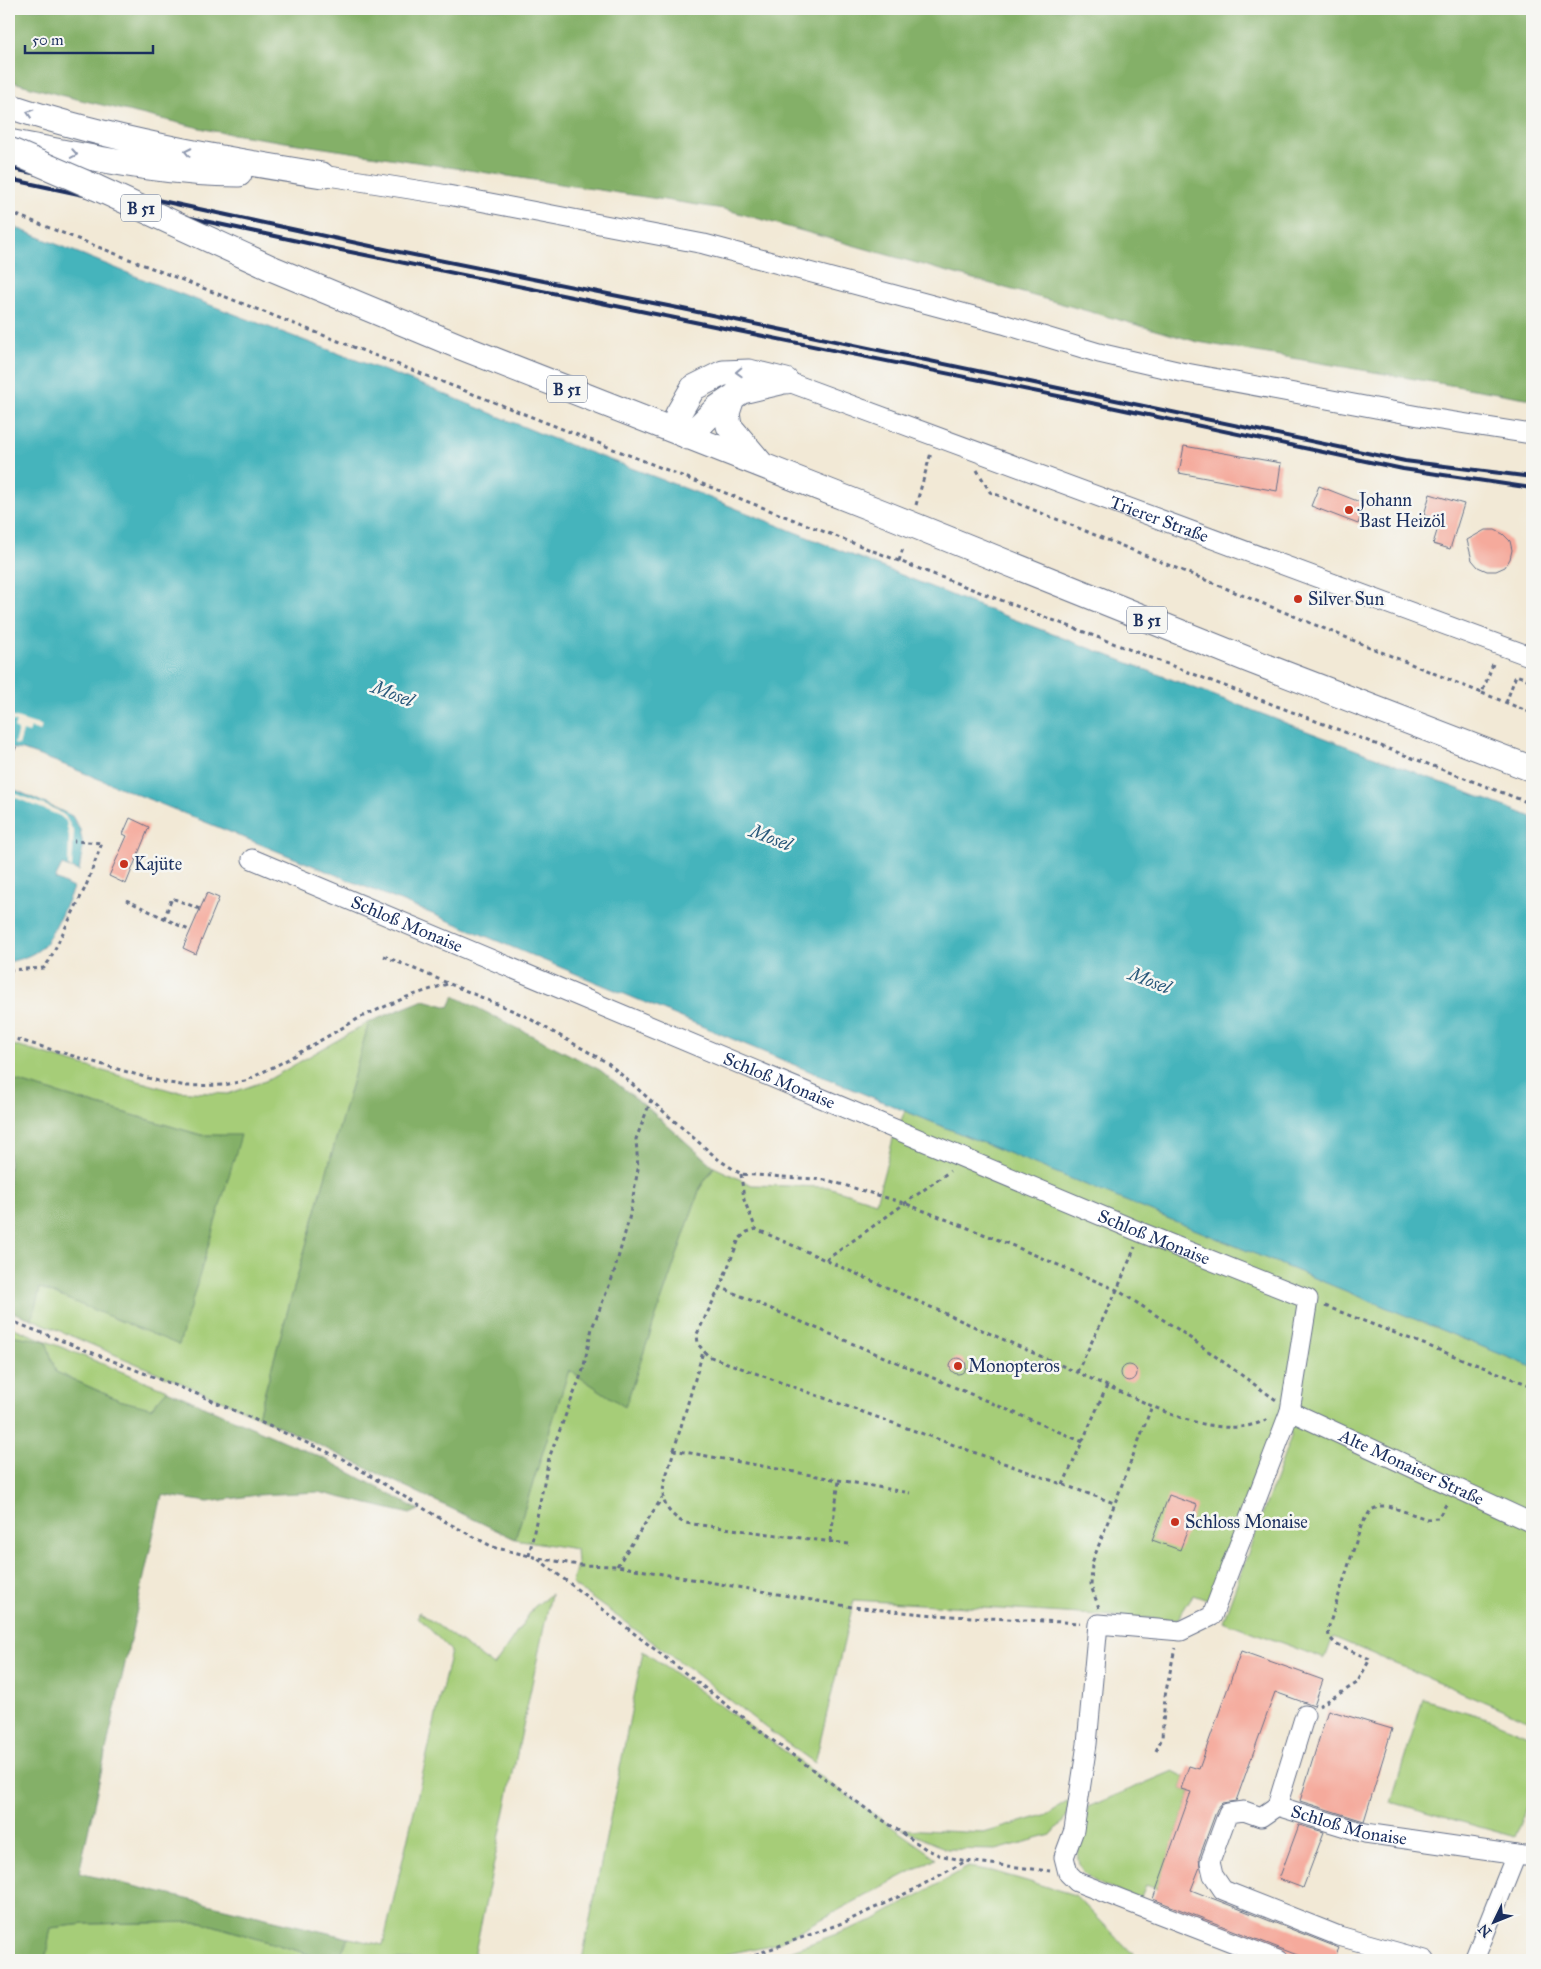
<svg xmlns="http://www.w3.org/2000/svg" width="1541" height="1969" font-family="'IM FELL Great Primer',serif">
  <rect width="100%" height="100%" fill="#f6f6f2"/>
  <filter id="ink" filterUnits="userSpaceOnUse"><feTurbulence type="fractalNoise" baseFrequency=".02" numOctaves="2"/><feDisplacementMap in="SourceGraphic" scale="10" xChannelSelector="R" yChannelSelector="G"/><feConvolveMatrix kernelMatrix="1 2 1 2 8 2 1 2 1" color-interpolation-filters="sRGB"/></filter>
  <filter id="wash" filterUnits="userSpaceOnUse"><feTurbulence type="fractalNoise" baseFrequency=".0096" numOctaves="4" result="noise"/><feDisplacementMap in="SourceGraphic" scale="20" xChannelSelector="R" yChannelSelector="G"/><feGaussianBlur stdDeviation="1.12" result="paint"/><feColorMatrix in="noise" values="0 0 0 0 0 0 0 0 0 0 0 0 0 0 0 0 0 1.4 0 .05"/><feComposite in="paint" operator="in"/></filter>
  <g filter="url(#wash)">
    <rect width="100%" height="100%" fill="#f2e9d6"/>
    <path fill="#a6cd78" stroke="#607e6b" d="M369,1022L258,1416L32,1319L40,1288L241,1136L201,1135L9,1079V1044L173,1091L228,1094L268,1080Z
      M905,1111L1532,1367V1722L1333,1637L1325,1659L1223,1621L1292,1434L1278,1428L1210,1601L1193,1595L1177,1620L854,1600L815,1763L771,1732L690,1669L572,1584L577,1564L576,1549L515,1539L569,1370L625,1407L700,1188L714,1167L752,1185L828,1187L876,1202L893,1139Z
      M9,1326L167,1390L151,1409L119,1400L56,1372L11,1335L9,1343Z
      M551,1594L474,1957L489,1960H337L349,1938L383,1945L451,1651L418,1617L419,1612L494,1666L534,1607Z
      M643,1651L936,1858L775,1944L699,1960H582Z
      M1423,1699L1490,1719L1532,1737V1793L1515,1837L1391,1802Z
      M1173,1771L1185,1777L1181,1789L1191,1792L1157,1889L1146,1885L1140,1899C1120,1891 1082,1884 1078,1860C1076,1850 1085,1819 1088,1807Z
      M1070,1800L1067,1817L1051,1835L996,1850L947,1849L901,1829L984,1833L1048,1814Z
      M968,1867L992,1871L1075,1895L1139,1960H766L874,1920Z
      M202,1922L328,1960H45L50,1928L84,1924Z"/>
    <path fill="#84b068" stroke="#507063" d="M9,9H1532V399L1198,342L724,209L213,131L64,96L9,81Z
      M454,996L600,1070L649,1109L714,1167L700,1188L625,1407L569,1370L515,1539L258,1416L369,1022L424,1000L449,1007Z
      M9,1079L201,1135H241L179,1345L40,1288L32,1319L9,1311Z
      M10,1335L46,1341L56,1372L119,1400L151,1408L167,1390L329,1461L419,1510L410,1514L318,1492L257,1495L208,1502L162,1495L79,1873L349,1938L337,1960H328L202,1922L84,1924L51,1928L45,1960H9V1343Z"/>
    <path fill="#44b4bc" stroke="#30728d" d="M9,225L165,288L425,386L546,436L695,492L966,601L1532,817V1367L905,1111L435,915L57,762L23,750L9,748Z
      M9,787L72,816L80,830L83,846L79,871L62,865L55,879L73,888C67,902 52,938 41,948C32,956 20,959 9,962Z"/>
    <path fill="#f2e9d6" d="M9,716L42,726L40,731L31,728L29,733L23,731L19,745L14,744L18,730L14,728L16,722L9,720Z
      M9,791L57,810L65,816L74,832L72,868L68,867L69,837L66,821L60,816L9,795Z"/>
    <g id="blocks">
      <path fill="#f5aa9c" d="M1184,446L1281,463L1277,491L1179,473Z
        M1319,486L1365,504L1358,524L1311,506Z
        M1430,494L1464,504L1450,549L1433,544L1440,521L1424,515Z
        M1485,530H1495L1503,534L1510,541L1512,550L1510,559L1505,567L1496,571H1487L1478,567L1472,560L1467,540Z
        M130,818L149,827L126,884L109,876L127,836L123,834Z
        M207,893L219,898L196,954L183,948Z
        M950 1366a8 8 0 1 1 16 0a8 8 0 1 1-16 0Z
        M1121 1373a8 8 0 1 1 16 0a8 8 0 1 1-16 0Z
        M1169,1495L1197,1505L1180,1550L1152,1540Z
        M1241,1651L1323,1680L1314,1706L1275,1692L1236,1801L1222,1803L1217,1809L1199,1858L1200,1867L1191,1890L1339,1948L1334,1960H1310L1153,1899L1191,1792L1181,1789L1185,1777L1189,1766L1199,1769Z
        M1328,1710L1392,1729L1364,1821L1300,1801Z
        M1299,1825L1324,1832L1303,1888L1279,1879Z"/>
    </g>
  </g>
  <g filter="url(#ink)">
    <use href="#blocks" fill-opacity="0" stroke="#667088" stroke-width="1"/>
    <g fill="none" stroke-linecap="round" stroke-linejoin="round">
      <g stroke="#667088" stroke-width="21">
        <g id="minor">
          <path d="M322,175L448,195L704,244L1003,324L1099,353L1181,372L1435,419L1532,434"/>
          <path id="s1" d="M786,381L1532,657"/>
          <path id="s2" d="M252,859L1140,1232L1308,1299L1290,1411L1212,1616L1181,1631L1098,1624L1087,1744L1074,1830L1064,1857L1068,1873L1077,1882L1278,1960"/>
          <path id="s3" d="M1290,1411L1532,1523"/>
          <path id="s4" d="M1305,1715L1277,1806L1365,1833L1532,1857"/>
          <path d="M1277,1806L1261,1817L1244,1811L1228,1813L1210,1862L1213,1875L1223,1890L1339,1936L1425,1960"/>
          <path d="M1474,1960L1516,1855"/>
        </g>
      </g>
      <g stroke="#667088" stroke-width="27">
        <path id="major" d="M9,106C111,140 216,158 322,175
          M9,142C85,156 161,174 239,174
          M271,268L461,347L886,514L1249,660L1532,769
          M732,398L727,413L729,426L762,465
          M673,430L678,414L693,388L723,373L749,372L786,381
          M688,437L717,408L742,391L780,382"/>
      </g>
      <path stroke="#667088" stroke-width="3" stroke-dasharray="4 4" stroke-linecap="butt" d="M9,212L899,561L1532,804
        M977,470L990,492L1482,693L1494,661
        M916,505L931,453
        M899,561L903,548
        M1482,693L1532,713
        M1506,703L1516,675L1532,681
        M12,758L16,744
        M126,900L191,931
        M164,919L172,898L200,909
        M384,956L523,1015L608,1063L719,1160L741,1174L827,1180L904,1203L1009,1244L1117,1290L1179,1330L1276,1400
        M9,970L44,968L49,961L86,886L102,843L74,841
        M9,1037L158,1081L187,1086L224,1085L245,1081L283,1062L361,1017L407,997L447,984
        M741,1174L744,1200L756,1229
        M826,1260L950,1171
        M720,1287L697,1334L698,1344L708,1356L1114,1503
        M1325,1306L1532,1386
        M9,1320L197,1394L341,1458L446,1522L493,1547L538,1558L579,1565L617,1566L852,1607L934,1615L1080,1623
        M1077,1372L1117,1290L1135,1247
        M1083,1442L720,1287L739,1239L747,1232L756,1229L1170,1414C1202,1425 1235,1435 1268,1419
        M674,1450L703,1352
        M1063,1485L1107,1386
        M830,1541L839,1481
        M849,1544L684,1523C650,1503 666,1481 674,1450L910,1493
        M529,1556L549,1458L583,1370L592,1328L613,1276L629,1219L638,1169L636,1139L651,1100
        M538,1559L768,1737L872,1813L926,1849L939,1855L966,1861L1050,1871
        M617,1566L662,1498
        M1099,1608L1091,1586L1092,1563L1152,1406
        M1319,1706L1357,1683L1370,1659L1337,1645L1329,1637L1328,1629L1362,1523L1371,1510L1380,1506H1388L1427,1519L1438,1518L1448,1501
        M1156,1751L1162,1738L1165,1696L1175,1648
        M740,1960L845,1922L913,1890L966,1861"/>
      <use href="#minor" stroke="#fff" stroke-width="19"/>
      <use href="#major" stroke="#fff" stroke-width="25"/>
      <path stroke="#1b2f5e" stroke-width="4" d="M9,168L389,250L683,309L1405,461L1532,477
        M9,179L321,246L1068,398L1403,469L1532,488"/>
      <g stroke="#667088" stroke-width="27" stroke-linecap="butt">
        <path id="major-bridge" d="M9,150L97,188L271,268"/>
      </g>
      <use href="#major-bridge" stroke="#fff" stroke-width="25"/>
    </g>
    <defs><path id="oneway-chevron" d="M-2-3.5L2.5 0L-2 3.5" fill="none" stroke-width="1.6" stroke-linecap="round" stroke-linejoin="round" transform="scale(1.25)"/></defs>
    <g stroke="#8d97ae">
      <use href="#oneway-chevron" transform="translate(30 113) rotate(-162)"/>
      <use href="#oneway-chevron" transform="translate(188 152) rotate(-168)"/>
      <use href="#oneway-chevron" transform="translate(74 154) rotate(10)"/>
      <use href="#oneway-chevron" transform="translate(739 372) rotate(178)"/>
    </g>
  </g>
  <g fill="#c8321e" stroke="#f6f6f2" stroke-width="2">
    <circle cx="1349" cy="510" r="5"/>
    <circle cx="1298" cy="599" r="5"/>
    <circle cx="124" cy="864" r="5"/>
    <circle cx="958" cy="1366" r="5"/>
    <circle cx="1175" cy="1522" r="5"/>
  </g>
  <g text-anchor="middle" stroke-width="5" stroke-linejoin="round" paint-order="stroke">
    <g fill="#f6f6f2" stroke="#5d6b8a" stroke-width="1">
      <rect x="121" y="194.5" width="40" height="27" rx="4"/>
      <rect x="547" y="375.5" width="40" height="27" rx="4"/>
      <rect x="1127" y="606.5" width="40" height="27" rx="4"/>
    </g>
    <g font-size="16" font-weight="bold" fill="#1b2f5e">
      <text x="141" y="214">B 51</text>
      <text x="567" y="395">B 51</text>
      <text x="1147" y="626">B 51</text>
    </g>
    <g font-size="18" fill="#1b2f5e" stroke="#f6f6f2" text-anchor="start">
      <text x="1359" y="506">Johann<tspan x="1359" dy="21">Bast Heizöl</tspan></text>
      <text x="1308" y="605">Silver Sun</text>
      <text x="134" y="870">Kajüte</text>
      <text x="968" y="1372">Monopteros</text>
      <text x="1185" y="1528">Schloss Monaise</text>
    </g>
    <g font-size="18" fill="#1b2f5e" stroke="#f6f6f2">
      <text dy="6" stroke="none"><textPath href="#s1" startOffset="398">Trierer Straße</textPath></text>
      <text dy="6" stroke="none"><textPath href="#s2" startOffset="168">Schloß Monaise</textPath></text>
      <text dy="6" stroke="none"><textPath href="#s2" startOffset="572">Schloß Monaise</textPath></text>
      <text dy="6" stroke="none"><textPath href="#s2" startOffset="978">Schloß Monaise</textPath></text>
      <text dy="6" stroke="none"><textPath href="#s3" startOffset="134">Alte Monaiser Straße</textPath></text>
      <text dy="6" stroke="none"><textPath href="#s4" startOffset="170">Schloß Monaise</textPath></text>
    </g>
    <g font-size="19" font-style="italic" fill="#27577a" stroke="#f6f6f2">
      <text transform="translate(393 693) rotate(21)" y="7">Mosel</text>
      <text transform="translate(771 837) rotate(21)" y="7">Mosel</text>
      <text transform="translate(1150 980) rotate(21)" y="7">Mosel</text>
    </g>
  </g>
  <rect width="1541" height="1969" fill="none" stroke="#f6f6f2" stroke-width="30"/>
  <g transform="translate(1494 1922) rotate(227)" stroke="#f6f6f2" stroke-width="4" paint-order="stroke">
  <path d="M0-4L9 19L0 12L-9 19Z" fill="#1b2f5e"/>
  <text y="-8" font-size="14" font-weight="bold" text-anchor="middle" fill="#1b2f5e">N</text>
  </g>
  <path d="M25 45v8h128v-8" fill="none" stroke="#1b2f5e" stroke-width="2.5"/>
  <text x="32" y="45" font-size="15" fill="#1b2f5e" stroke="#f6f6f2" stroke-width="4" paint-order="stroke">50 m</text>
</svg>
